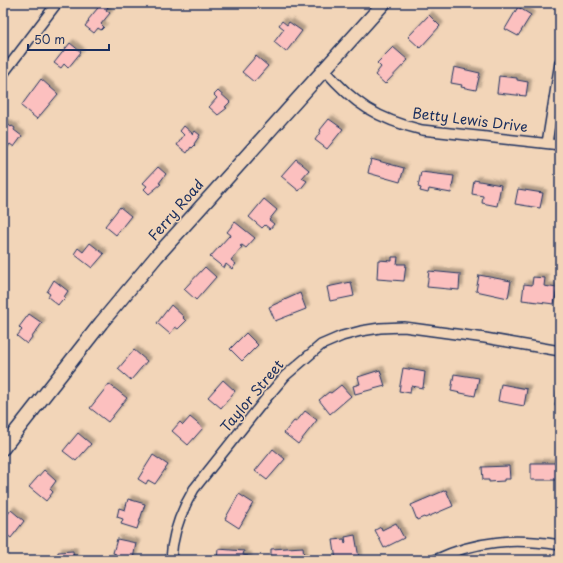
<svg xmlns="http://www.w3.org/2000/svg" width="563" height="563" font-family="'Playpen Sans',sans-serif">
  <defs>
    <filter id="shadow"><feDropShadow dx="3.5" dy="-3.5" stdDeviation="1" flood-color="#0004"/></filter>
  </defs>
  <rect width="100%" height="100%" fill="#f2d5b8"/>
  <filter id="ink" filterUnits="userSpaceOnUse"><feTurbulence type="fractalNoise" baseFrequency=".025" numOctaves="2"/><feDisplacementMap in="SourceGraphic" scale="8" xChannelSelector="R" yChannelSelector="G"/><feConvolveMatrix kernelMatrix="1 2 1 2 8 2 1 2 1" color-interpolation-filters="sRGB"/></filter>
  <g filter="url(#ink)">
    <path fill="#fcc0bf" stroke="#1b2f5e" filter="url(#shadow)" d="M102,3L108,7L106,10L110,13L101,24L104,27L101,30L98,28L94,33L85,26L89,21L88,20Z
      M518,7L531,15L518,36L505,29Z
      M429,15L440,26L420,48L408,37Z
      M282,21L287,25L289,22L302,31L286,52L274,42L284,29L279,25Z
      M70,43L81,52L68,68L64,64L61,68L54,63Z
      M393,47L408,60L385,84L375,75L381,67L377,63Z
      M256,56L268,66L254,82L242,72Z
      M454,67L480,73L476,90L461,87L462,85L451,83Z
      M499,76L517,78V80L528,82L526,96L497,93Z
      M41,79L58,94L37,119L21,106Z
      M218,91L230,102L225,107L227,108L218,115L209,107L217,98L214,95Z
      M329,119L343,129L327,149L315,140L321,131L320,130Z
      M5,122L11,127L12,126L15,128L14,130L22,136L14,147L10,144L4,151L3,150V124Z
      M184,126L193,134L195,131L200,135L194,144L195,145L192,148L191,147L187,153L177,145L184,135L180,131Z
      M296,159L309,170L302,178L307,181L299,191L281,176Z
      M371,159L404,168L400,182L368,173Z
      M158,167L166,174L159,183L161,184L149,194L144,189L147,186L143,183Z
      M421,172L454,176L451,193L429,189L428,193L420,191L421,188L418,187Z
      M474,180L501,185L497,206L482,203L483,196L472,194Z
      M518,189L543,193L540,208L515,204Z
      M264,199L277,210L269,220L274,224L270,229L265,225L262,228L249,217Z
      M120,207L131,216L116,235L105,226Z
      M235,222L255,238L246,248L242,245L240,246L242,247L231,260L236,264L232,269L226,264L224,268L210,257L229,236L230,237L231,235L227,232Z
      M90,243L104,254L92,268L74,254L78,248L83,252Z
      M392,257H398L397,264H406L404,281L377,279L378,260L392,261Z
      M205,267L216,277L196,300L184,289Z
      M429,271L460,274L459,290L427,287Z
      M479,275L511,281L508,298L476,291Z
      M533,277L545,278L544,286L557,288L554,304L522,300L524,284L532,285Z
      M54,280L68,291L64,297L66,298L63,301L62,300L58,305L48,297L50,294L47,292Z
      M351,282L354,296L330,301L327,287Z
      M300,293L306,309L275,321L269,307Z
      M171,305L184,317L183,318L186,321L178,329L175,327L170,334L157,323Z
      M29,314L42,323L27,344L17,336L22,330L19,327Z
      M246,333L258,345L242,361L230,349Z
      M134,350L147,361L131,380L118,369Z
      M403,368L425,372L423,388L411,386L410,393L399,391Z
      M380,370L385,386L355,394L353,386L360,384L358,377Z
      M454,374L479,378L475,396L451,391Z
      M223,380L235,391L221,408L208,397Z
      M109,384L127,398L108,422L90,408Z
      M501,384L527,389L524,406L498,401Z
      M341,385L351,396L330,414L319,400L329,392L331,393Z
      M557,390L560,391V407L555,406Z
      M305,411L317,420L298,444L284,433L294,421L296,422Z
      M190,417L203,428L188,445L172,431L180,422L183,425Z
      M78,433L91,444L76,461L63,451Z
      M273,449L285,459L267,480L255,471Z
      M153,455L168,465L155,484L148,480L146,484L138,479Z
      M531,463H560V480H531Z
      M509,466L510,479H504V481L489,482V480H483L482,467Z
      M44,470L56,481L50,489L53,492L46,501L29,487Z
      M446,490L453,506L425,518L424,517L417,520L411,505Z
      M239,494L253,503L239,528L225,519Z
      M128,499L145,504L137,529L121,524L123,519L117,517L119,508L125,510Z
      M11,510L24,521L11,538L3,532V520Z
      M396,523L404,538L384,548L375,530L381,527L382,530Z
      M355,535L359,558L336,560L333,540L344,539L345,544L346,543L345,537Z
      M117,539L136,543L133,559L131,558L130,560H110L111,555L115,556L116,554L113,553Z
      M303,547L304,560H271V549Z
      M218,549L244,551L243,555L248,556V560H217Z
      M73,551L74,559L78,560H58V552Z"/>
    <g fill="none" stroke-linecap="round" stroke-linejoin="round">
      <g stroke="#1b2f5e" stroke-width="12">
        <path id="street" d="M324,69C354,104 377,119 422,130L560,145
          M3,74L57,3
          M547,143L560,62
          M171,560C172,534 181,511 194,489L268,396L285,376L321,345L342,336L361,331L380,328L404,327L485,338L560,351
          M435,560C476,540 515,538 560,545"/>
      </g>
      <g stroke="#1b2f5e" stroke-width="16">
        <path id="secondary" d="M3,448L101,323L156,257L384,3"/>
      </g>
      <use href="#street" stroke="#f2d5b8" stroke-width="9"/>
      <use href="#secondary" stroke="#f2d5b8" stroke-width="13"/>
    </g>
  </g>
  <g text-anchor="middle" stroke-width="3" stroke-linejoin="round" paint-order="stroke">
    <g font-size="14" fill="#1b2f5e" stroke="#f2d5b8">
      <text transform="translate(470 120) rotate(7)" y="5">Betty Lewis Drive</text>
      <text transform="translate(176 210) rotate(-49)" y="5">Ferry Road</text>
      <text transform="translate(252 396) rotate(-50)" y="5">Taylor Street</text>
    </g>
  </g>
  <rect width="563" height="563" fill="none" stroke="#f2d5b8" stroke-width="16"/>
  <rect x="8" y="8" width="547" height="547" fill="none" stroke="#1b2f5e" stroke-width="1.5" filter="url(#ink)"/>
  <path d="M28 44v6h81v-6" fill="none" stroke="#1b2f5e" stroke-width="2"/>
  <text x="34" y="44" font-size="12" fill="#1b2f5e" stroke="#f2d5b8" stroke-width="3" paint-order="stroke">50 m</text>
</svg>
